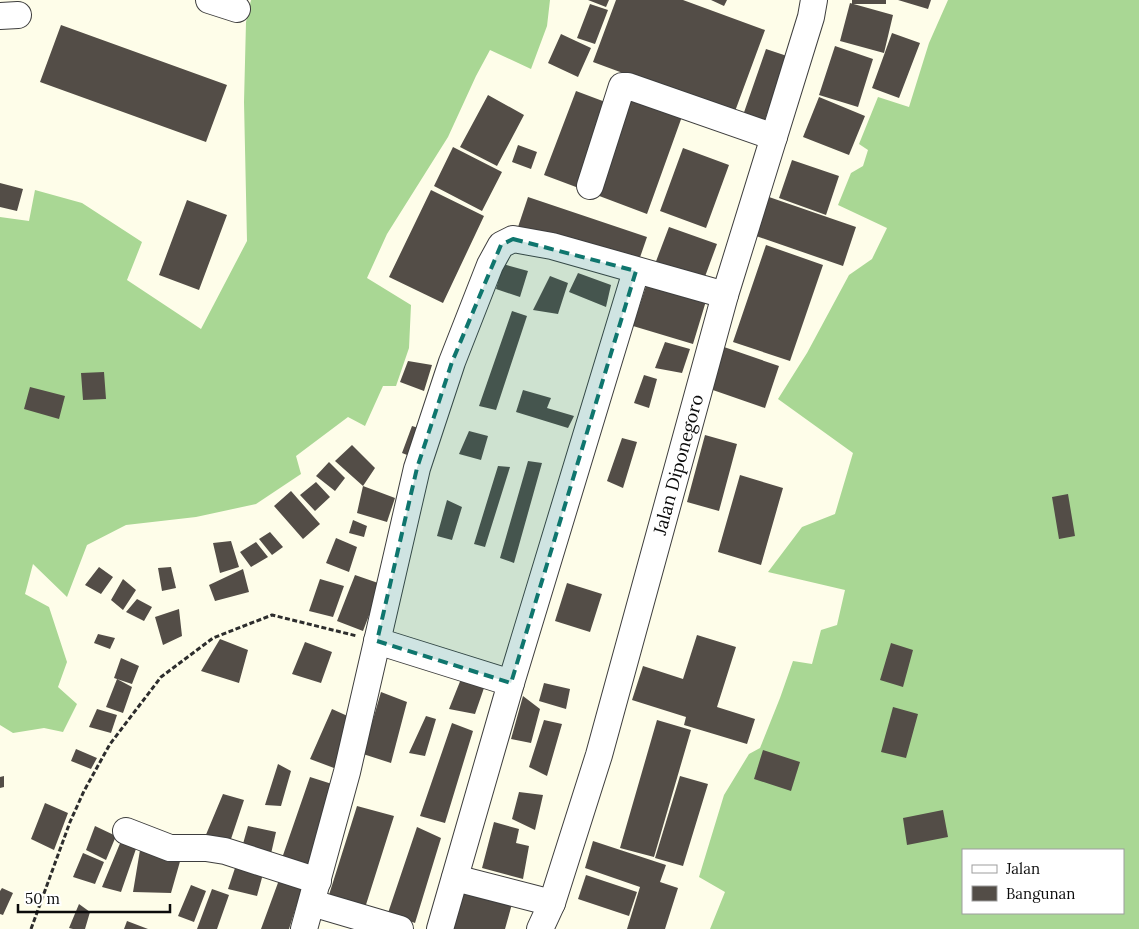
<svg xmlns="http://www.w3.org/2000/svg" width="1139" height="929" font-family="Lora,serif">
  <rect width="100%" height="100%" fill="#fefde9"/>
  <path fill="#a9d794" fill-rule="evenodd" d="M251,0H550L547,26L531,69L490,50L476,76L448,137L387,234L367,278L411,305L409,348L396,386H383L365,426L348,417L296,456L301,474L256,504L196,517L126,525L87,545L67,597L33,564L25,594L49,607L67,662L58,687L77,704L63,732L44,728L13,733L0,725V217L29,221L35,190L82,203L142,242L127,280L201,329L247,241L244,102L246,22Z
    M948,0H1139V929H710L725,892L699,877L724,795L749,754L760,748L780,698L793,661L812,664L821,630L837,625L845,590L768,572L802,527L835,514L853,453L778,399L807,353L849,275L872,259L887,228L838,205L851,173L863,166L868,150L859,144L878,97L909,107L929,43ZM963,850H1123V913H963Z"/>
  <path fill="#534d47" d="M588,0H609L606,7Z
    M616,0H683L765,30L734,114L593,62Z
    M711,0H727L724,6Z
    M852,0H886V4H852Z
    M898,0H931L928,9Z
    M850,3L893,15L884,53L840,41Z
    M590,4L608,10L595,44L577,38Z
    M61,25L227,85L206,142L40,82Z
    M892,33L920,43L899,98L872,88Z
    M561,34L591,48L578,77L548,63Z
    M835,46L873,59L858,107L819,95Z
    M766,49L787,56L762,128L741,121Z
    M576,91L608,103L576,187L544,175Z
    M632,92L684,111L647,214L594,194Z
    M488,95L524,115L497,166L460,147Z
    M819,97L865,116L849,155L803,137Z
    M518,145L537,152L531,169L512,162Z
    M453,147L502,172L482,211L434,186Z
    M683,148L729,165L706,228L660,211Z
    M792,160L839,176L826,215L779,198Z
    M0,183L23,189L17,211L0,207Z
    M431,190L484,216L443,303L389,277Z
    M528,197L647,237L636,269L517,230Z
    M769,197L856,227L843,266L756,236Z
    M187,200L227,215L199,290L159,275Z
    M669,227L717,244L703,282L655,264Z
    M766,245L823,265L790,361L733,342Z
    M503,264L528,271L520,297L496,289Z
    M578,273L611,285L606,307L569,292Z
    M550,276L568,283L558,314L533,310Z
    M647,283L706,301L693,344L633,326Z
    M512,311L527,316L496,410L479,406Z
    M665,342L690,349L682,373L655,368Z
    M724,347L779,366L765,408L710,389Z
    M408,361L432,365L424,391L400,382Z
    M104,372L106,399L83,400L81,373Z
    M644,375L657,379L649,408L634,403Z
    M30,387L65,396L59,419L24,409Z
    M523,390L551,398L547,408L574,416L568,428L516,412Z
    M412,426L425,430L415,458L402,453Z
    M469,431L488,436L481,460L459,454Z
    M705,435L737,444L719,511L687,502Z
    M622,438L637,442L623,488L607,481Z
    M352,445L375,468L363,486L335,461Z
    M528,461L542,463L514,563L500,558Z
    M329,462L345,478L335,491L316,476Z
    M498,466L510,467L485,547L474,544Z
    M740,475L783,488L761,565L718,552Z
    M316,482L330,497L315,511L300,495Z
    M363,486L395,498L387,522L357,513Z
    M291,491L320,524L303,539L274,506Z
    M1068,494L1075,536L1059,539L1052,497Z
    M447,500L462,507L452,540L437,536Z
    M353,520L367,526L364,537L349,533Z
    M270,532L283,547L272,555L259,539Z
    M336,538L357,547L349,572L326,563Z
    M231,541L239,567L220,573L213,543Z
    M256,542L268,557L251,567L240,552Z
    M99,567L113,577L101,594L85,585Z
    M171,567L176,588L162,591L158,568Z
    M243,569L249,592L215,601L209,585Z
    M355,575L381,584L363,631L337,621Z
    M123,579L136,590L123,610L111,600Z
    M320,579L344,586L333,617L309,611Z
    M567,583L602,594L590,632L555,621Z
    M137,599L152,607L144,621L126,612Z
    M179,609L182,636L163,645L155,617Z
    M98,634L115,638L110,649L94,643Z
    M697,635L736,647L717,707L755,719L747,744L684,725L686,717L632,700L643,666L683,679Z
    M220,639L248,650L239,683L201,671Z
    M305,642L332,652L321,683L292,674Z
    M891,643L913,650L903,687L880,680Z
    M121,658L139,666L132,684L117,679L132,687L123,713L106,707L117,679L114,678Z
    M461,679L484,688L475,714L449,709Z
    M544,683L570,689L566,709L539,701Z
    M381,692L407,702L391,763L363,754Z
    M523,696L540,709L531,743L511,739Z
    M893,707L918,714L906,758L881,752Z
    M97,709L117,715L111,733L89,727Z
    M332,709L352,718L334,768L310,759Z
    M426,716L436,719L425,756L409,753Z
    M544,720L562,724L547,776L529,767Z
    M657,720L691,730L654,857L620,848Z
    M452,723L473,731L445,823L420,816Z
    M76,749L97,758L91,769L71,761Z
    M763,750L800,762L791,791L754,779Z
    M278,764L291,771L281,806L265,805Z
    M4,776V787L0,788V777Z
    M680,776L708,784L683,866L655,858Z
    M310,777L332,784L306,871L281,861Z
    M519,792L543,795L535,830L512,819Z
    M223,794L244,800L229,845L205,837Z
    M45,803L68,813L54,850L31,839Z
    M357,806L394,816L364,911L328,898Z
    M943,810L948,837L907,845L903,818Z
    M494,822L519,829L516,843L529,846L523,879L482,868Z
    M95,826L116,836L106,860L86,850Z
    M248,826L276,832L270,858L241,851Z
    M417,827L441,838L415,923L388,913Z
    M121,841L137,846L121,892L102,887Z
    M593,841L666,865L660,882L678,888L665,929H627L640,887L585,868Z
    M140,850L181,858L171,893L133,892Z
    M83,853L104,862L95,884L73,877Z
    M236,865L263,874L257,896L228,889Z
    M586,875L637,892L629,916L578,899Z
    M279,880L302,888L289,929H261Z
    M191,885L206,891L194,922L178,916Z
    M2,888L13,893L3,915L0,914V891Z
    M212,889L229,895L217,929H197Z
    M462,889L512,904L505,929H451Z
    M79,904L90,912L85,929H73L69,928Z
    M127,921L148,929H124Z"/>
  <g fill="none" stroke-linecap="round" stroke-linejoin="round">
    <g stroke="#3e3e3e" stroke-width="28">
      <g id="minor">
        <path d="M209,0L237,9"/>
        <path d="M0,16L18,15"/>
        <path d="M590,186L622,86H628L774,137"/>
        <path d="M377,641L511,683L440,929"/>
        <path d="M511,683L636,271"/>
        <path d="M126,831L170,848H206L225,851L318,881"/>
        <path d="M455,878L552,903"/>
        <path d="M312,903L400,929"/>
        <path d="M304,929L347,772L417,468L452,362L490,265L501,245L513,239L552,246L725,295"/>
        <path id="s1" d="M540,929L552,903L599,755L725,295L811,17L814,0"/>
      </g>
    </g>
    <path stroke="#2d2d2d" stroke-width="3" stroke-dasharray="5 2.5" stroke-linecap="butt" d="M31,929L70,822L84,791L110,744L161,677L213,638L272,615L357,636"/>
    <use href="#minor" stroke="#fff" stroke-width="26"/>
  </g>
  <path fill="#0f766e" fill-opacity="0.2" stroke="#0f766e" stroke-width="4" stroke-dasharray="10 6" stroke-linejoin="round" d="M513,239L636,271L511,683L377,641L417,468L452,362L501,245Z"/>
  <g text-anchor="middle" stroke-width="5" stroke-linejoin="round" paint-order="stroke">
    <g font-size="18" fill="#0b0b0b" stroke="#fff">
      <text dy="6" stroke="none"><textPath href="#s1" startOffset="485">Jalan Diponegoro</textPath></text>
    </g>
  </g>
  <rect x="962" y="849" width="162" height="65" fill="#ffffff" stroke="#9d9d9d"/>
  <rect x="972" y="865" width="25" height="8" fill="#ffffff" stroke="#9d9d9d"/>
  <text x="1006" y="874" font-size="15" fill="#0b0b0b">Jalan</text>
  <rect x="972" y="886" width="25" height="15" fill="#534d47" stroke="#9d9d9d"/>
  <text x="1006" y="899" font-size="15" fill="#0b0b0b">Bangunan</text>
  <path d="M18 904v8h152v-8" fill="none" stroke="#0b0b0b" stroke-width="2.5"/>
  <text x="25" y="904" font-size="15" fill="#0b0b0b" stroke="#ffffff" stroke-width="4" paint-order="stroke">50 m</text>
</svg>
